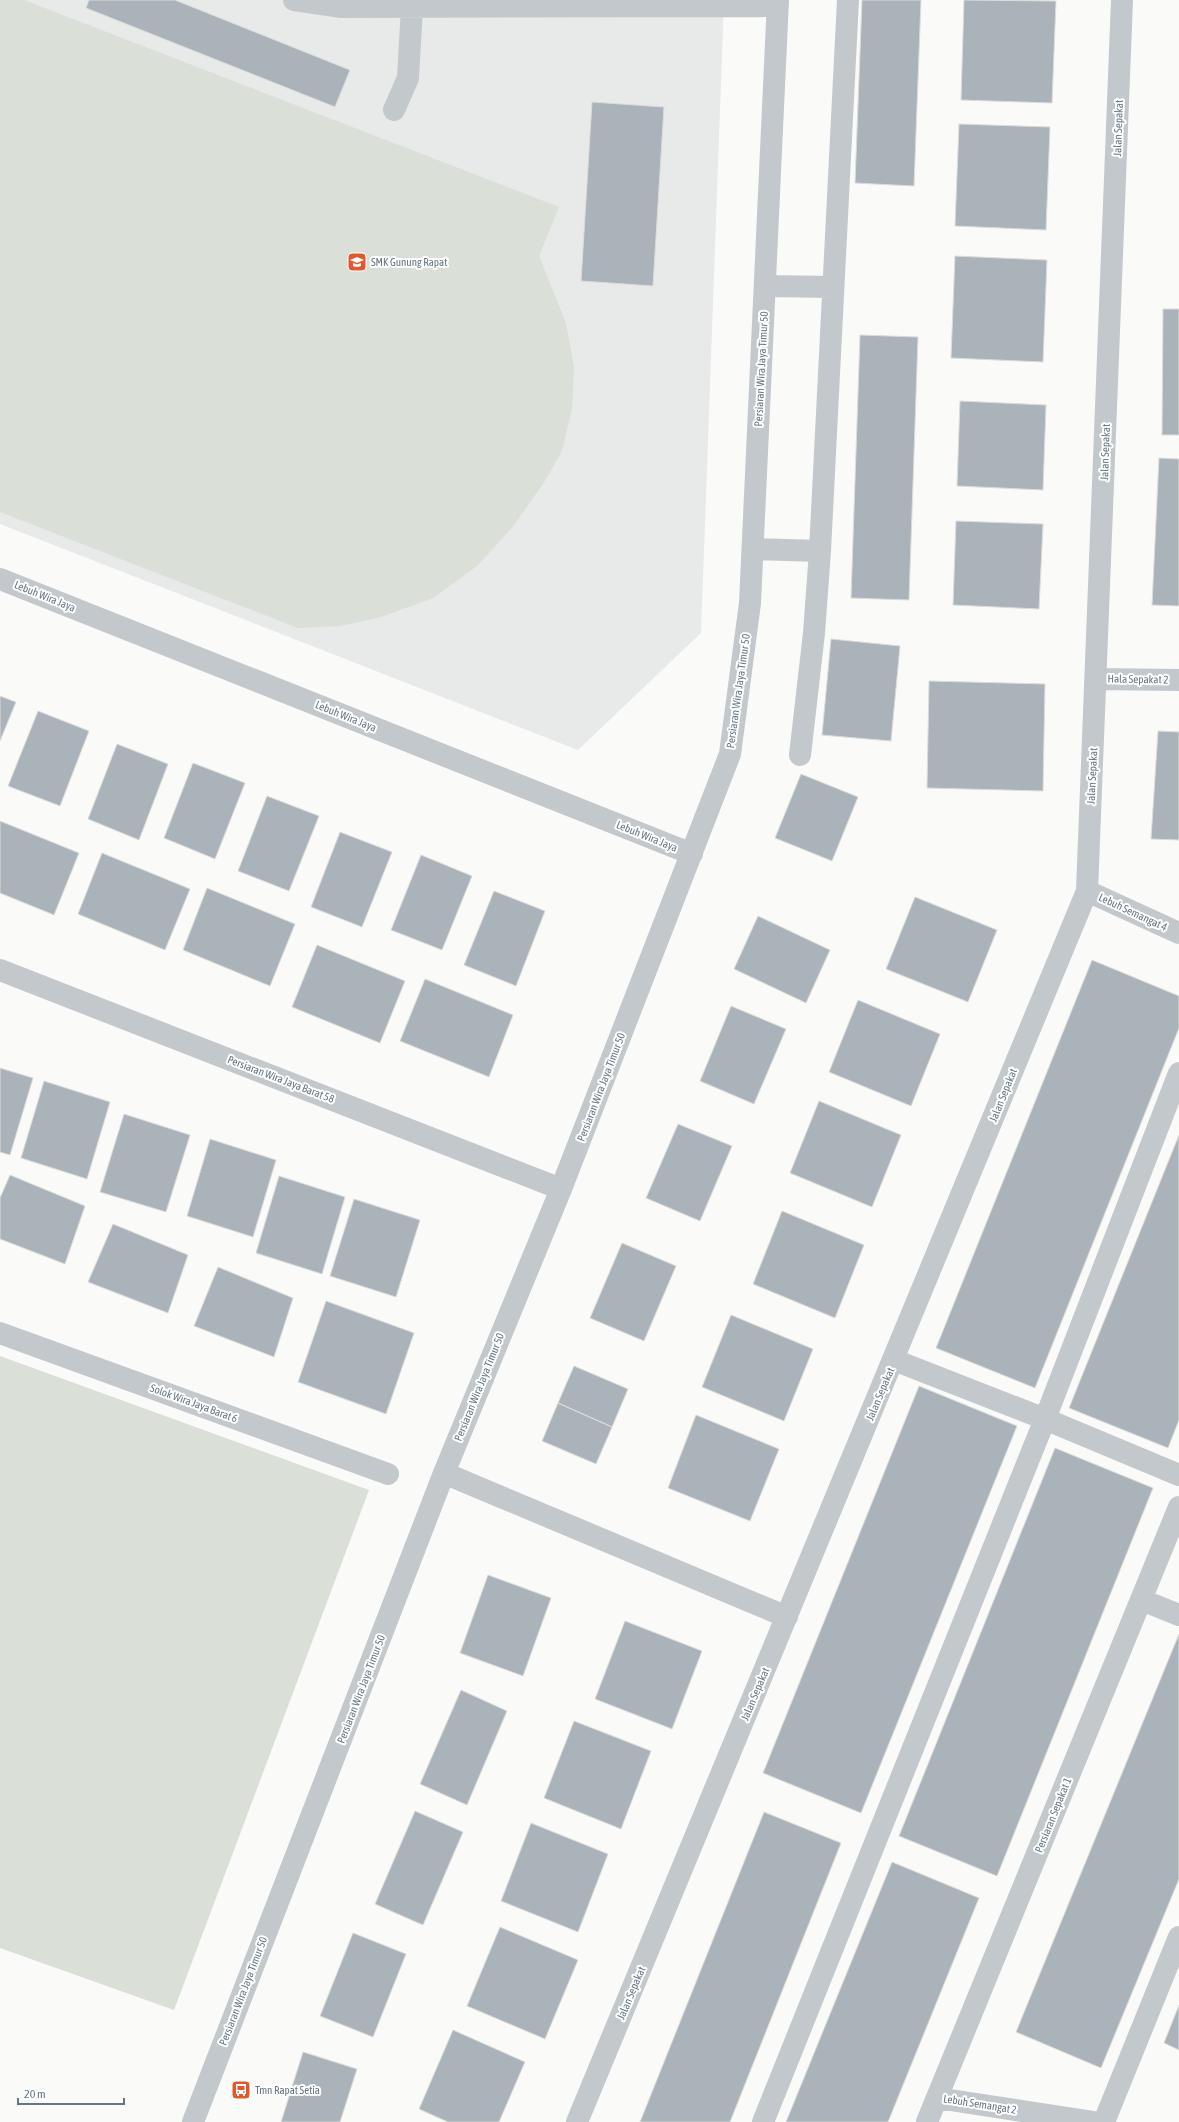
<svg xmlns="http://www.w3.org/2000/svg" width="1179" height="2122" font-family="'Asap Condensed',sans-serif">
  <rect width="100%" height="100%" fill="#fafaf8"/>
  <path fill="#e8e9e9" d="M0,0H724L701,633L578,750L0,524Z"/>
  <path fill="#dadfd7" d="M0,0H24L559,207L539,256L566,323L574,367L572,409L562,451L543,484L511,529L477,566L433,598L381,617L341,626L298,628L0,512Z
    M0,1356L369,1490L174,2010L0,1948Z"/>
  <path fill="#aab3b9" stroke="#dcdcda" d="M89,0H175L350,70L335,107L86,8Z
    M862,0H921L914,186L855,183Z
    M964,0L1056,1L1052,103L961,100Z
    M592,102L664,107L653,286L581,281Z
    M959,124L1050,127L1046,230L955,226Z
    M955,256L1047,260L1043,362L951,358Z
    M1163,309H1179V435H1162Z
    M860,335L918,337L909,600L851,598Z
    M960,401L1046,405L1043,490L957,486Z
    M1159,458L1179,459V606L1152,605Z
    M956,521L1043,524L1039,609L953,605Z
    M831,639L900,646L891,741L822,735Z
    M929,681L1045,684L1043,791L927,788Z
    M0,696L16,702L0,741Z
    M38,711L89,731L60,806L8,786Z
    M1158,731L1179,732V840L1151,839Z
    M117,744L168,764L139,840L88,819Z
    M193,763L245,783L215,859L164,838Z
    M801,774L858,797L832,861L775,838Z
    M267,796L319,816L289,891L238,871Z
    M0,821L79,853L54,915L0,893Z
    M340,832L392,852L362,927L311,907Z
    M102,853L190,889L165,950L78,914Z
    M421,855L472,876L442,950L391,930Z
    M207,888L295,924L270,986L183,950Z
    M494,891L545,911L516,986L464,965Z
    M915,897L997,930L968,1002L886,969Z
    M758,916L830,950L806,1003L734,969Z
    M317,945L405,981L380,1043L292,1007Z
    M1092,960L1179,996V1028L1035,1388L936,1348Z
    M425,979L513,1015L489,1077L400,1041Z
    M858,1000L940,1034L911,1106L829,1072Z
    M731,1006L786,1029L754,1104L700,1081Z
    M0,1068L33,1078L10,1155L0,1152Z
    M44,1081L110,1102L87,1179L21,1158Z
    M819,1101L901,1135L872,1207L790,1173Z
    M124,1114L190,1135L166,1212L100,1192Z
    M678,1124L732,1146L700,1221L646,1198Z
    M1179,1135V1420L1168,1448L1069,1408Z
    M210,1139L276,1160L253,1237L187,1216Z
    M10,1175L85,1206L65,1264L0,1239V1198Z
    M279,1176L345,1197L322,1274L256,1253Z
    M354,1199L420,1220L396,1297L330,1276Z
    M782,1211L864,1245L835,1318L753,1284Z
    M113,1224L188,1255L168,1313L88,1282Z
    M622,1243L676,1266L644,1341L590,1318Z
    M218,1267L293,1298L274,1357L194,1326Z
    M326,1301L414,1333L386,1414L298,1382Z
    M731,1315L813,1349L784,1421L702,1387Z
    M574,1366L628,1389L612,1427L558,1403Z
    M919,1386L1017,1426L861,1813L763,1773Z
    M558,1403L612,1427L596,1464L542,1441Z
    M696,1415L779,1449L750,1521L668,1488Z
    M1055,1448L1153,1488L997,1876L899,1836Z
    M488,1575L551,1598L523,1676L460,1653Z
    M625,1621L702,1651L672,1729L595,1699Z
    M1179,1634V1879L1101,2068L1016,2032Z
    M461,1690L507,1711L467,1805L420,1784Z
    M574,1721L651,1751L621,1829L544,1798Z
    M415,1811L463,1832L423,1925L375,1904Z
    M764,1812L841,1843L730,2122H640Z
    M531,1823L608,1854L578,1932L501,1901Z
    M892,1862L979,1898L888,2122H786Z
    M500,1927L578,1960L545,2039L467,2006Z
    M353,1933L406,1954L373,2037L320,2016Z
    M1179,2005V2050L1164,2043Z
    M453,2030L525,2062L499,2122H448L419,2109Z
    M303,2052L357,2069L340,2122H281Z"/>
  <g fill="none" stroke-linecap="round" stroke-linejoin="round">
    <path stroke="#c3c8cc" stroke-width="22" d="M294,0L342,7L777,6
      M394,110L408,78L412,7
      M765,286L833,287
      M753,549L820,551
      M0,579L692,854
      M1097,679L1179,680
      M800,755L814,633L820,551L848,0
      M1087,891L1179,933
      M0,970L561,1189
      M0,1333L388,1474
      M894,1360L1045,1419L1179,1475
      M444,1473L787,1617
      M1142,1600L1179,1615
      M937,2098L1094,2122
      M193,2122L444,1473L561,1189L730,754L750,603L778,0
      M577,2122L1087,891L1122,0
      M763,2122L1045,1419L1179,1073
      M927,2122L1179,1507
      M1104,2122L1179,1937"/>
  </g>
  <defs>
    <g id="school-square" transform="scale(1)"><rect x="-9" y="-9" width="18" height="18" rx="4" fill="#e4572e" stroke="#fff"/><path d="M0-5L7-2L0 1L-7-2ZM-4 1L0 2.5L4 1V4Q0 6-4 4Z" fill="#fff"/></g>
    <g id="bus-square" transform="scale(1)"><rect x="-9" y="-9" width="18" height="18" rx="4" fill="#e4572e" stroke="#fff"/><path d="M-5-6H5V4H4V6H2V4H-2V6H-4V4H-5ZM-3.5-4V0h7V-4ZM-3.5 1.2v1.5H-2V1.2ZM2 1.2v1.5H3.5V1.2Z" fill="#fff"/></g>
  </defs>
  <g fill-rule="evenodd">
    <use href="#school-square" x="357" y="262"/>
    <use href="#bus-square" x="241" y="2090"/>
  </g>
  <g text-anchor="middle" stroke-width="4" stroke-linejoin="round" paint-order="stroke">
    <g font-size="11" fill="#657683" stroke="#fff">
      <text transform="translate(1118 128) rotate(-88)" y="4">Jalan Sepakat</text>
      <text transform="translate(761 369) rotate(-87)" y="4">Persiaran Wira Jaya Timur 50</text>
      <text transform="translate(1105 452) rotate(-88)" y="4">Jalan Sepakat</text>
      <text transform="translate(45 596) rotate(22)" y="4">Lebuh Wira Jaya</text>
      <text transform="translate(1138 679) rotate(1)" y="4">Hala Sepakat 2</text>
      <text transform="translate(738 691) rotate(-82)" y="4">Persiaran Wira Jaya Timur 50</text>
      <text transform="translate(346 716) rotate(22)" y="4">Lebuh Wira Jaya</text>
      <text transform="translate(1092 776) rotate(-87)" y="4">Jalan Sepakat</text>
      <text transform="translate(647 836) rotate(22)" y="4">Lebuh Wira Jaya</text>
      <text transform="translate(1133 912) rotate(25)" y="4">Lebuh Semangat 4</text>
      <text transform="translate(281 1079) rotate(21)" y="4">Persiaran Wira Jaya Barat 58</text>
      <text transform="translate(601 1087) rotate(-69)" y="4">Persiaran Wira Jaya Timur 50</text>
      <text transform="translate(1003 1095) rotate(-68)" y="4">Jalan Sepakat</text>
      <text transform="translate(479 1387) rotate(-68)" y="4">Persiaran Wira Jaya Timur 50</text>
      <text transform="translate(880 1394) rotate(-67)" y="4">Jalan Sepakat</text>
      <text transform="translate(194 1403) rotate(20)" y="4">Solok Wira Jaya Barat 6</text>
      <text transform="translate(361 1689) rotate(-69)" y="4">Persiaran Wira Jaya Timur 50</text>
      <text transform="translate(755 1694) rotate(-67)" y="4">Jalan Sepakat</text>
      <text transform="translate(1053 1815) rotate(-68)" y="4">Persiaran Sepakat 1</text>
      <text transform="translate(243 1991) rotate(-69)" y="4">Persiaran Wira Jaya Timur 50</text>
      <text transform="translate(631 1993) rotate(-67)" y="4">Jalan Sepakat</text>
      <text transform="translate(980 2104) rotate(9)" y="4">Lebuh Semangat 2</text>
    </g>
    <g font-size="11" fill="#657683" stroke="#fff" text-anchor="start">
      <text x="371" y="266">SMK Gunung Rapat</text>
      <text x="255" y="2094">Tmn Rapat Setia</text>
    </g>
  </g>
  <path d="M18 2098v6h106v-6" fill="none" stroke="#657683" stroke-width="2"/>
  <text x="24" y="2098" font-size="12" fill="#657683" stroke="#ffffff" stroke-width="3" paint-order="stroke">20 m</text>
</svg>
